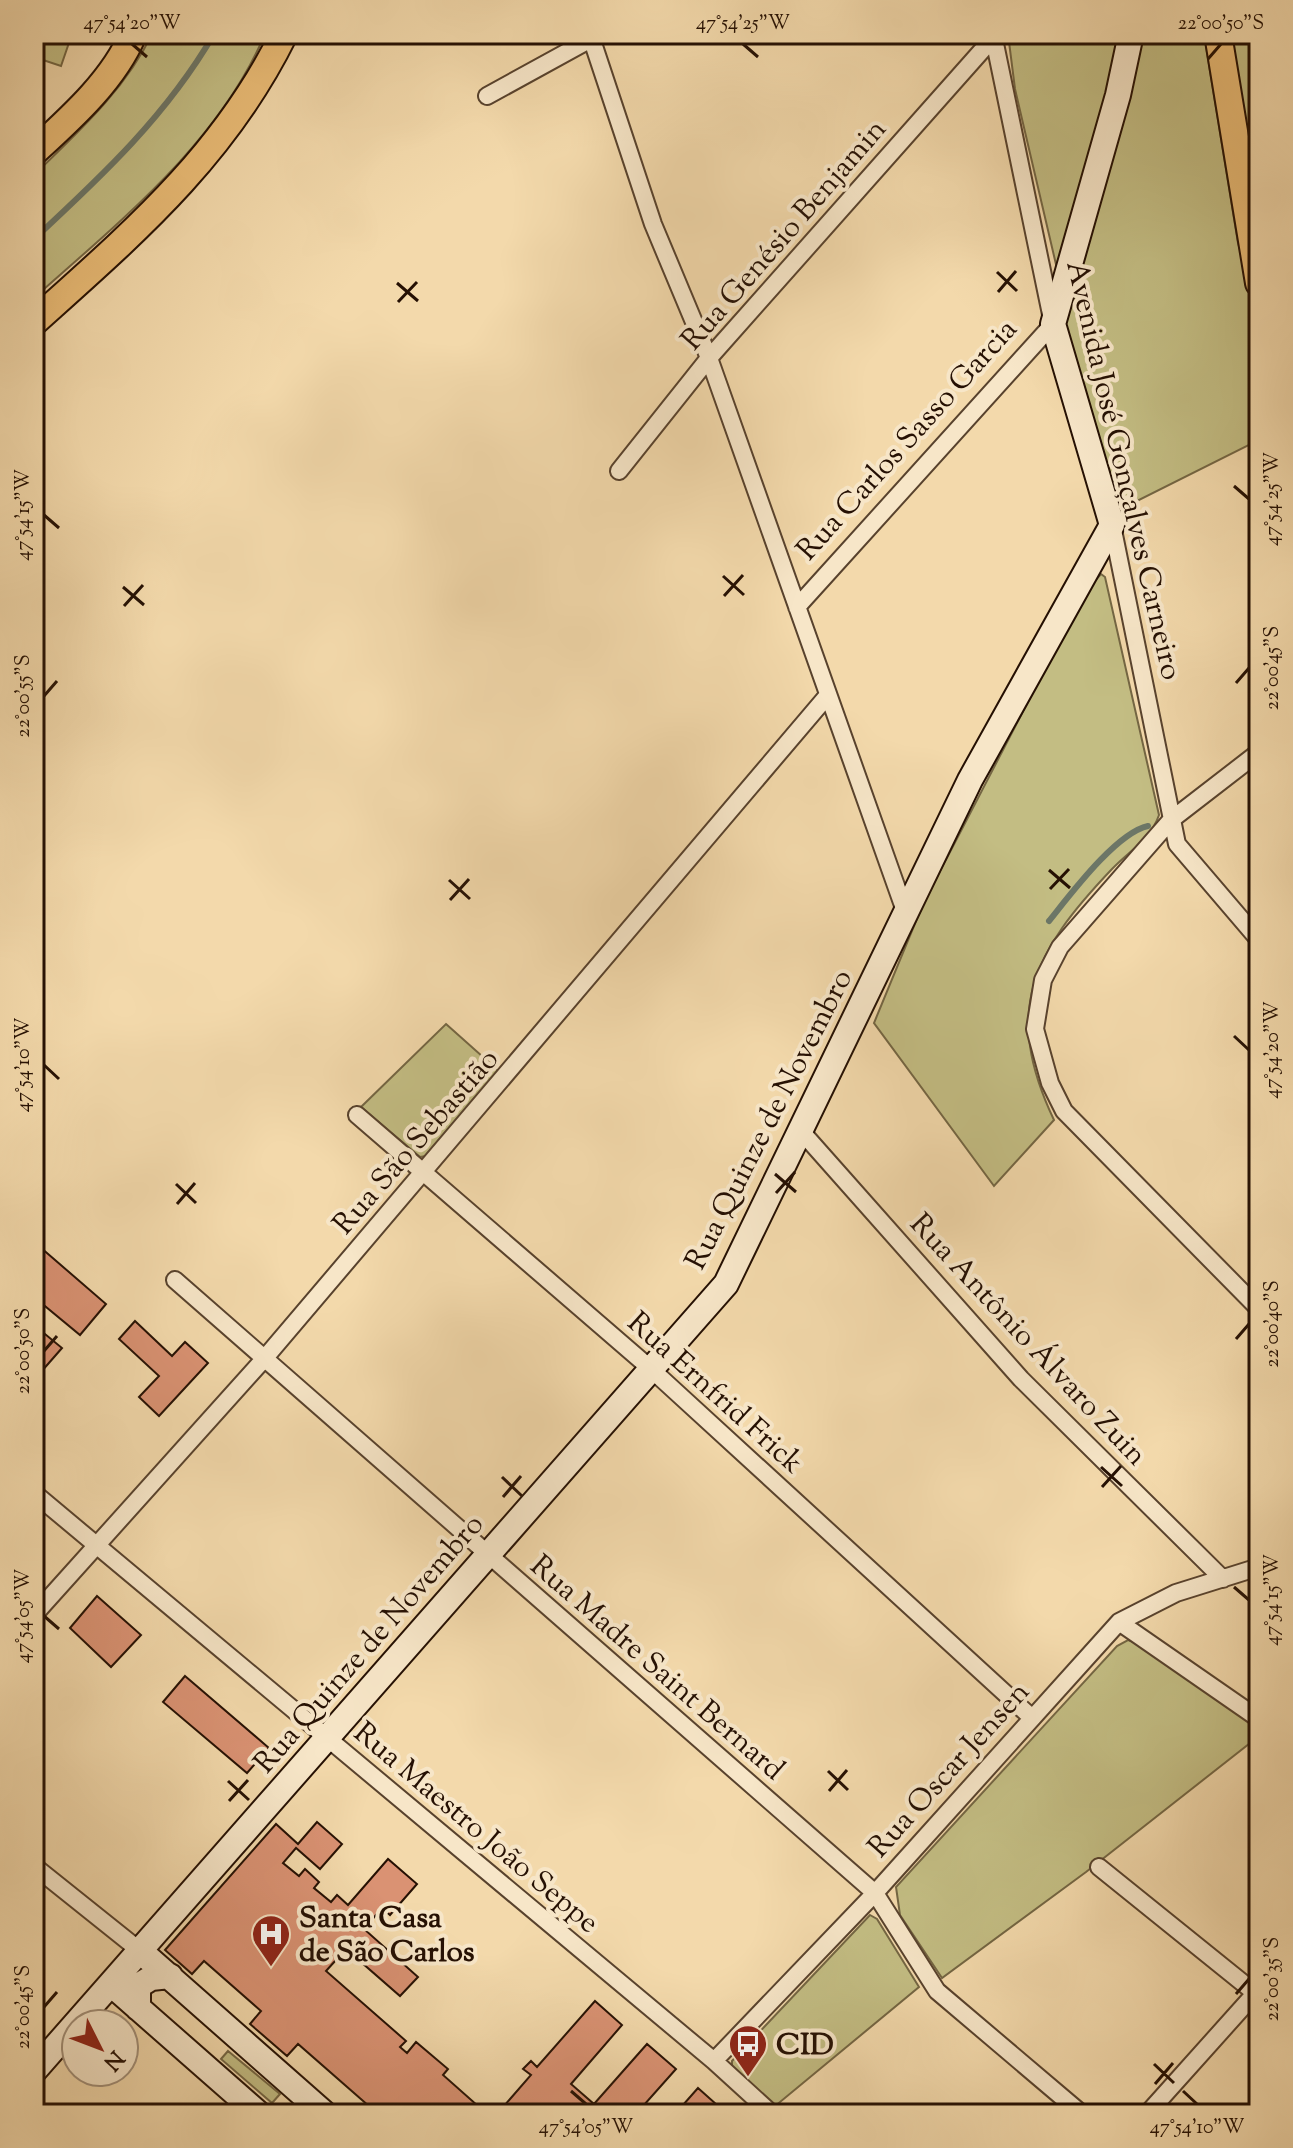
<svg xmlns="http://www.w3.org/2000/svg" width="1293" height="2148" font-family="'Sorts Mill Goudy',serif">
  <rect width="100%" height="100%" fill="#f3d9ab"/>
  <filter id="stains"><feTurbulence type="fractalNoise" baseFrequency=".0025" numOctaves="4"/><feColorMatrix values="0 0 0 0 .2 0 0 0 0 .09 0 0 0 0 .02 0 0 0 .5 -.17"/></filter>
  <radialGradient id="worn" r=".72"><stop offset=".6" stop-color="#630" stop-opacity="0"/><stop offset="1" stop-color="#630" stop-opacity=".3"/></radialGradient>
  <path fill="#c3bd83" stroke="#746643" stroke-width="2" d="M34,34H72L61,66L34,57Z
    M152,34H265C219,143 120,221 34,298V175C78,132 125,90 152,34Z
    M1008,34H1121L1113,82L1058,273L1015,89Z
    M1135,34H1204L1238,243L1259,315V440L1121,509L1065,328L1125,97Z
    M1228,34H1259V210Z
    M1101,574L1105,577L1159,815C1151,839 1129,851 1112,869C1033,952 1002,1010 1054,1120L994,1186L874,1023L923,904L1085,592Z
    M446,1024L501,1073L426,1156L420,1157L361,1107Z
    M1128,1640L1142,1645L1259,1726V1736L1086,1872L942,1978L900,1915L896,1887L1117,1646Z
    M870,1915L877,1919L919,1987L774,2107L732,2067V2061Z
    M228,2051L280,2094L272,2103L221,2059Z"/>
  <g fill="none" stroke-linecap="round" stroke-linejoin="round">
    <path stroke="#6c7667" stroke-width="6" d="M34,239C102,176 167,115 214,34
      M1049,921C1070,895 1116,833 1148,826"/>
  </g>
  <path fill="#da9273" stroke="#251003" stroke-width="2" d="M40,1247L106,1304L80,1335L34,1297V1254Z
    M135,1321L172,1356L185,1342L208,1363L159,1416L139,1397L159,1376L119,1339Z
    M34,1325L62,1348L34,1380Z
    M97,1596L141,1635L111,1667L70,1628Z
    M185,1676L269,1748L247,1773L163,1702Z
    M317,1822L342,1844L320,1869L296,1848L283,1863L299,1876L305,1869L319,1882L314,1888L331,1902L337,1895L348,1905L388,1859L417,1884L390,1915L382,1908L364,1929L418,1977L400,1996L346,1949L326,1971L406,2041L400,2047L407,2053L416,2042L448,2069L443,2075L487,2114H378L298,2044L287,2056L250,2024L261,2011L204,1961L192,1974L165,1950L276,1824L298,1844Z
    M595,2001L622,2025L571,2084L594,2104L647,2044L676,2069L636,2114H497L531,2075L523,2069L531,2061L537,2067Z
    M698,2088L726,2113L725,2114H675Z"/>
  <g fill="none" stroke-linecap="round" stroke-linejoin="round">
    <g stroke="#58422d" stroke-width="20">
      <path id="minor" d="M590,34L653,224L709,358L905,911
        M487,96L600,34
        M619,471L709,358L993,38
        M1112,525L1177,844L1259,940
        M797,607L1053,324L993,34
        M1259,752L1171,820L1060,947L1043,980L1035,1029L1050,1083L1064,1111L1259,1309
        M357,1115L651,1369L1031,1717
        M801,1131L1021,1379L1223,1579
        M175,1280L875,1893L937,1991L1082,2114
        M34,1493L714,2061L772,2114
        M34,1615L264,1359L828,695
        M1119,1622L1259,1719
        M34,1866L139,1950
        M1099,1867L1259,1996
        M714,2061L875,1893L1119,1622L1176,1593L1259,1567
        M1147,2114L1259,1989"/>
    </g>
    <g stroke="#251003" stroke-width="28">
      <path id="secondary" d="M139,1950L325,2114
        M111,1984L259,2114
        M138,2008V1986L151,1978L170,1976
        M34,2071L726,1284L970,780L1112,525L1053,324L1118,95L1131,34"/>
    </g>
    <g stroke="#251003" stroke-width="30">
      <path id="primary" d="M1218,34L1259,283
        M34,152C70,119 114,80 133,34
        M34,322C133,233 224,156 284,34"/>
    </g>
    <use href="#minor" stroke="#f7e6c8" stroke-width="16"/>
    <use href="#secondary" stroke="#f7e6c8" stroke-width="24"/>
    <use href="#primary" stroke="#eabc76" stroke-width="26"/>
  </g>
  <path fill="none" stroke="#251003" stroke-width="3" d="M132,44L147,57M743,44L758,57M1208,59L1221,44M997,272L1017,291M397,283L418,301M998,292L1016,271M398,302L417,282M1234,486L1249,499M44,515L59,528M723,576L744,595M123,587L144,605M724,596L743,575M124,606L143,585M1236,683L1249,668M44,696L57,681M1049,870L1070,888M449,880L470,899M1050,889L1069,869M450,900L469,879M1234,1036L1249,1050M44,1065L59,1079M775,1174L796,1192M176,1184L196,1203M776,1193L795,1172M177,1204L195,1183M1236,1339L1249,1324M44,1351L57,1336M1101,1467L1122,1486M502,1477L522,1496M1102,1487L1121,1466M503,1497L521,1476M1234,1587L1249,1600M44,1616L59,1629M828,1771L848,1790M228,1781L249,1800M829,1791L847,1770M229,1801L248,1780M1236,1994L1249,1979M44,2007L57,1992M1154,2064L1174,2083M1155,2084L1173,2063M571,2091L586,2104M1183,2091L1197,2104"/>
  <defs>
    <g id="hospital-pin" transform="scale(2)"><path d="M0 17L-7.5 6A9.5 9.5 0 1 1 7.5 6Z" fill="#8f2418" stroke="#f7e6c8"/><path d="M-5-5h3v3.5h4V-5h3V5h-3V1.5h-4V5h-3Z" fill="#fff"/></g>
    <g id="bus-pin" transform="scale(2)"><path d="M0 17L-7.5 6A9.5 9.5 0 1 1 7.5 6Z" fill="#8f2418" stroke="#f7e6c8"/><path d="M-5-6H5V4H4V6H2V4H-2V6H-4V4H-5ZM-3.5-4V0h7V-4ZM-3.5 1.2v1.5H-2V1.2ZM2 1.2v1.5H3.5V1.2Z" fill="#fff"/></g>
  </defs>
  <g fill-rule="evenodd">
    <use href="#hospital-pin" x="271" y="1934"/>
    <use href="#bus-pin" x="748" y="2044"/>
  </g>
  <g text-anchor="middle" stroke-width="8" stroke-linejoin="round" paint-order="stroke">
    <g font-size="30" fill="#251003" stroke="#f7e6c8">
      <text transform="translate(783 234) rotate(-49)" y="10">Rua Genésio Benjamin</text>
      <text transform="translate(906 439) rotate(-48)" y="10">Rua Carlos Sasso Garcia</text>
      <text transform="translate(1125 470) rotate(77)" y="10">Avenida José Gonçalves Carneiro</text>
      <text transform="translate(768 1119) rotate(-63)" y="10">Rua Quinze de Novembro</text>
      <text transform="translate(415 1141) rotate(-49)" y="10">Rua São Sebastião</text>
      <text transform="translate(1029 1339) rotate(47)" y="10">Rua Antônio Álvaro Zuin</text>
      <text transform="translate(716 1392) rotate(42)" y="10">Rua Ernfrid Frick</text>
      <text transform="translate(368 1643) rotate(-49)" y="10">Rua Quinze de Novembro</text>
      <text transform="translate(658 1667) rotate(41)" y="10">Rua Madre Saint Bernard</text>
      <text transform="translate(948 1769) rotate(-48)" y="10">Rua Oscar Jensen</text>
      <text transform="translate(477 1827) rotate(40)" y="10">Rua Maestro João Seppe</text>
    </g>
    <g font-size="30" font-weight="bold" fill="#251003" stroke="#f7e6c8" text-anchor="start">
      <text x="299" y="1927">Santa Casa<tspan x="299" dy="34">de São Carlos</tspan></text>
      <text x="776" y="2054">CID</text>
    </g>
  </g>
  <rect width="1293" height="2148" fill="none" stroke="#f3d9ab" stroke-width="88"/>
  <g transform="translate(100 2048) rotate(132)"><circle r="38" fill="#f7e6c8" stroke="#a39079" stroke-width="2"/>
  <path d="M0-6L14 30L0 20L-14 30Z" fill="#8f2418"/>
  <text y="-12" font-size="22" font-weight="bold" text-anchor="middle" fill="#251003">N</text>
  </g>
  <rect x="44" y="44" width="1205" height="2060" fill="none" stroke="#251003" stroke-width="3"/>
  <g font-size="20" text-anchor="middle" fill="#251003">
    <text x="132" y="29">47°54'20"W</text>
    <text x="743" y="29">47°54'25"W</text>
    <text x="1221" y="29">22°00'50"S</text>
    <text transform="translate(1271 499) rotate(-90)" y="7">47°54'25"W</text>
    <text transform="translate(22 515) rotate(-90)" y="7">47°54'15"W</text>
    <text transform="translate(1271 668) rotate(-90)" y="7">22°00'45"S</text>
    <text transform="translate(22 696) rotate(-90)" y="7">22°00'55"S</text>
    <text transform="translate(1271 1050) rotate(-90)" y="7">47°54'20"W</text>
    <text transform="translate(22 1065) rotate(-90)" y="7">47°54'10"W</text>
    <text transform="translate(1271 1324) rotate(-90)" y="7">22°00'40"S</text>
    <text transform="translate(22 1351) rotate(-90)" y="7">22°00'50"S</text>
    <text transform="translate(1271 1600) rotate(-90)" y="7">47°54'15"W</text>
    <text transform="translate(22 1616) rotate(-90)" y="7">47°54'05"W</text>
    <text transform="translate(1271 1979) rotate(-90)" y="7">22°00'35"S</text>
    <text transform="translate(22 2007) rotate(-90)" y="7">22°00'45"S</text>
    <text x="586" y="2133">47°54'05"W</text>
    <text x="1197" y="2133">47°54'10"W</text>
  </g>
  <rect width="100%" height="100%" filter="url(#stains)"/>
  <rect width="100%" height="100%" fill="url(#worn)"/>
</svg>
